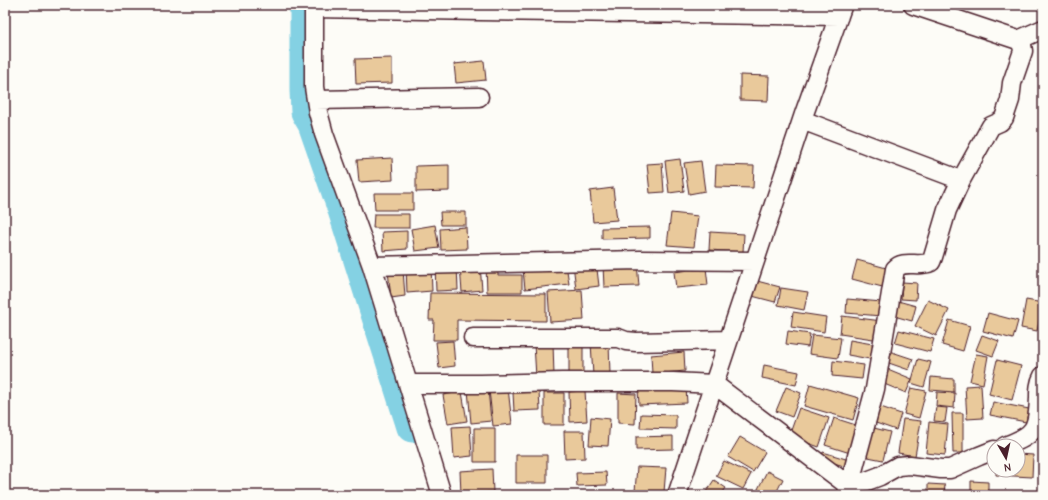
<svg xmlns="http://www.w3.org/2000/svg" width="1048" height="500" font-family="'Comic Neue',sans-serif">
  <rect width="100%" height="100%" fill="#fdfcf7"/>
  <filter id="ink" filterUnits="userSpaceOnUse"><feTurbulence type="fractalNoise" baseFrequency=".025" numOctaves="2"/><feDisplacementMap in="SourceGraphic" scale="8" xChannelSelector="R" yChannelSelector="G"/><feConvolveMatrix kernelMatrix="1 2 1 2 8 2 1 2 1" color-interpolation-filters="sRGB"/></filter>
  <g filter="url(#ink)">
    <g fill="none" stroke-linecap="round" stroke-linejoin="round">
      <path stroke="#84d1e3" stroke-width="31" d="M305,5V90L306,112L313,124L343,210L412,427"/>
    </g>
    <path fill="#e9c99b" stroke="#4a1f2b" d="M392,58V83L356,84L355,59Z
      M484,61L486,80L456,83L454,64Z
      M740,75L769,76L768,101L740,100Z
      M392,158L393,180L359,182L357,160Z
      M680,159L684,191L669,193L665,161Z
      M701,161L705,191L689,194L684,163Z
      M662,163L664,192L650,193L647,164Z
      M449,165V191L416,192V166Z
      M716,165L754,166L753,188L715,187Z
      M613,188L617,220L593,222L590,191Z
      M374,193H413V210H375Z
      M440,212H466V225H441Z
      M671,213L698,216L694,247L667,245Z
      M374,214H409V228H373Z
      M435,225L439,248L415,251L411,229Z
      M466,227L467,249L441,250L440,229Z
      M650,227V238L602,239V228Z
      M407,231V249L383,251L382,232Z
      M710,232L744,234L743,252L709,250Z
      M857,260L890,269L886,288L852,279Z
      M596,261L599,286L576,289L573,264Z
      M637,263L639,286L604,287L603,265Z
      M566,264L569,284L525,289L523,269Z
      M457,265L458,290L436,291L435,266Z
      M480,265L482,290L462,292L460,267Z
      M486,265H497L498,275H522V292H487Z
      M431,266L432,291L407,293L406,267Z
      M706,268L708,285L676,288L674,272Z
      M403,270L405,296L391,298L388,271Z
      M757,281L780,287L775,302L752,296Z
      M902,282L917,283L916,300L901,299Z
      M781,288L808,292L804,310L778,305Z
      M582,290L584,320L550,322L548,292Z
      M430,293L546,294V321L457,320V340H433L434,320H429Z
      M847,299L882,302L881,316L846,313Z
      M928,300L949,310L936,336L915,326Z
      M1026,300L1043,303L1037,331L1021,328Z
      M898,301L916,306L912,321L894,316Z
      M793,312L826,317L824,332L791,327Z
      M988,313L1018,321L1013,339L983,331Z
      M842,316L882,321L880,340L840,334Z
      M949,320L970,326L963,351L942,345Z
      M899,330L934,339L930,352L895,343Z
      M788,331L810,334L808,347L786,344Z
      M812,335L841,338L838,358L809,354Z
      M982,335L999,341L993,356L976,350Z
      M850,340L878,345L875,360L848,355Z
      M453,341L455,366L439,368L436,342Z
      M553,343L554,376L536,377L534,344Z
      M591,343H609L610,374L593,375Z
      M583,346V377H569V347Z
      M886,350L913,359L909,370L883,361Z
      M684,352L685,371L652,374L651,355Z
      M976,354L988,356L983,384L970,381Z
      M918,359L931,362L924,387L911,383Z
      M997,360L1021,366L1012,400L989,394Z
      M833,361L864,365L862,379L832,376Z
      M764,365L799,372L796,385L762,378Z
      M883,367L912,379L906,393L877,381Z
      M931,377L954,379V392L930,390Z
      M810,384L859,398L853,420L804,406Z
      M981,385L983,418L967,419L965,386Z
      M686,387L687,403L639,405L638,389Z
      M786,387L801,393L792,417L776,411Z
      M508,388L512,424L493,426L489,390Z
      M911,388L926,391L919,418L904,414Z
      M488,389L491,421L471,423L468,390Z
      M585,391L587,421L570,422L569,392Z
      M462,392L467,421L448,424L443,395Z
      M539,392L540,410L514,411L513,393Z
      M937,392L955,393L954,408L936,406Z
      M544,393H564V425H544Z
      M618,393L636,394L635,424L618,423Z
      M993,402L1029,409L1026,422L990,415Z
      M875,405L901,414L896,430L870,421Z
      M936,407L947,408L945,422L934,421Z
      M799,408L829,418L819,447L789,436Z
      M952,413H963V453H953Z
      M641,414L676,415V429L640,428Z
      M591,417L610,419L608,446L589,445Z
      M834,418L859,426L850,453L825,445Z
      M903,419L921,421L915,456L898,453Z
      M929,422L948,424L945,455L926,453Z
      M470,426L472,456L454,458L452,427Z
      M870,427L890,432L883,460L863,456Z
      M474,428H495V462H474Z
      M564,431H584L585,458L565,459Z
      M673,436V449L636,450V437Z
      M740,437L765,452L753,472L728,457Z
      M823,452L849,460L847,467L821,459Z
      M1018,454L1033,455L1032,477L996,475V470H1018Z
      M516,455H547V483H516Z
      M724,461L751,474L743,489L716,476Z
      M637,467L666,468L664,492L635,491Z
      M492,469L493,492L461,494L460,471Z
      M767,471L783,479L775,495H755Z
      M606,472L607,485L577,486L576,473Z
      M714,480L726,488L721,495H704Z
      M971,481L988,482V495H971Z
      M928,484L945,485L944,495H928Z
      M997,492L1034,494V495H996Z"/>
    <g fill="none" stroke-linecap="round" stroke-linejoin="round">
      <g stroke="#4a1f2b" stroke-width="21">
        <path id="street" d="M314,5V87L318,112L324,134L372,266L442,495
          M913,5L1018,40L1022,45L1023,51L1012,83L1010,100L1004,118L1000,122L991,126L961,180L947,210L933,257L931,262C918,268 904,259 895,269L875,389L849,486L867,481L880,476L898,466L910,465L941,469H950L979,456L994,450
          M314,8L480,11L839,16
          M1018,40L1043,29
          M316,100L479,97
          M802,120L868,145L961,180
          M372,266L640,260L755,261
          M473,338H618L626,341L636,342L728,340
          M408,384H481L562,382H673L714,384L849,486L847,495
          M1005,446C1035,435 1038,429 1039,397C1039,390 1039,383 1043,376
          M677,495L804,114L842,7"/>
      </g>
      <use href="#street" stroke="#fdfcf7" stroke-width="18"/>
    </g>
  </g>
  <rect width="1048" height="500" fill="none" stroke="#fdfcf7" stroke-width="20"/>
  <rect x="10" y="10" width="1028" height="480" fill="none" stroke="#4a1f2b" stroke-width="1.5" filter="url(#ink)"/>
  <g transform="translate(1006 458) rotate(171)"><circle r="19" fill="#fdfcf7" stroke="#b5a4a5"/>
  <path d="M0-3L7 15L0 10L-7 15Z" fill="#4a1f2b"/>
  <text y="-6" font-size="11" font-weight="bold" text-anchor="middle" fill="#4a1f2b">N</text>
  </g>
</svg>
